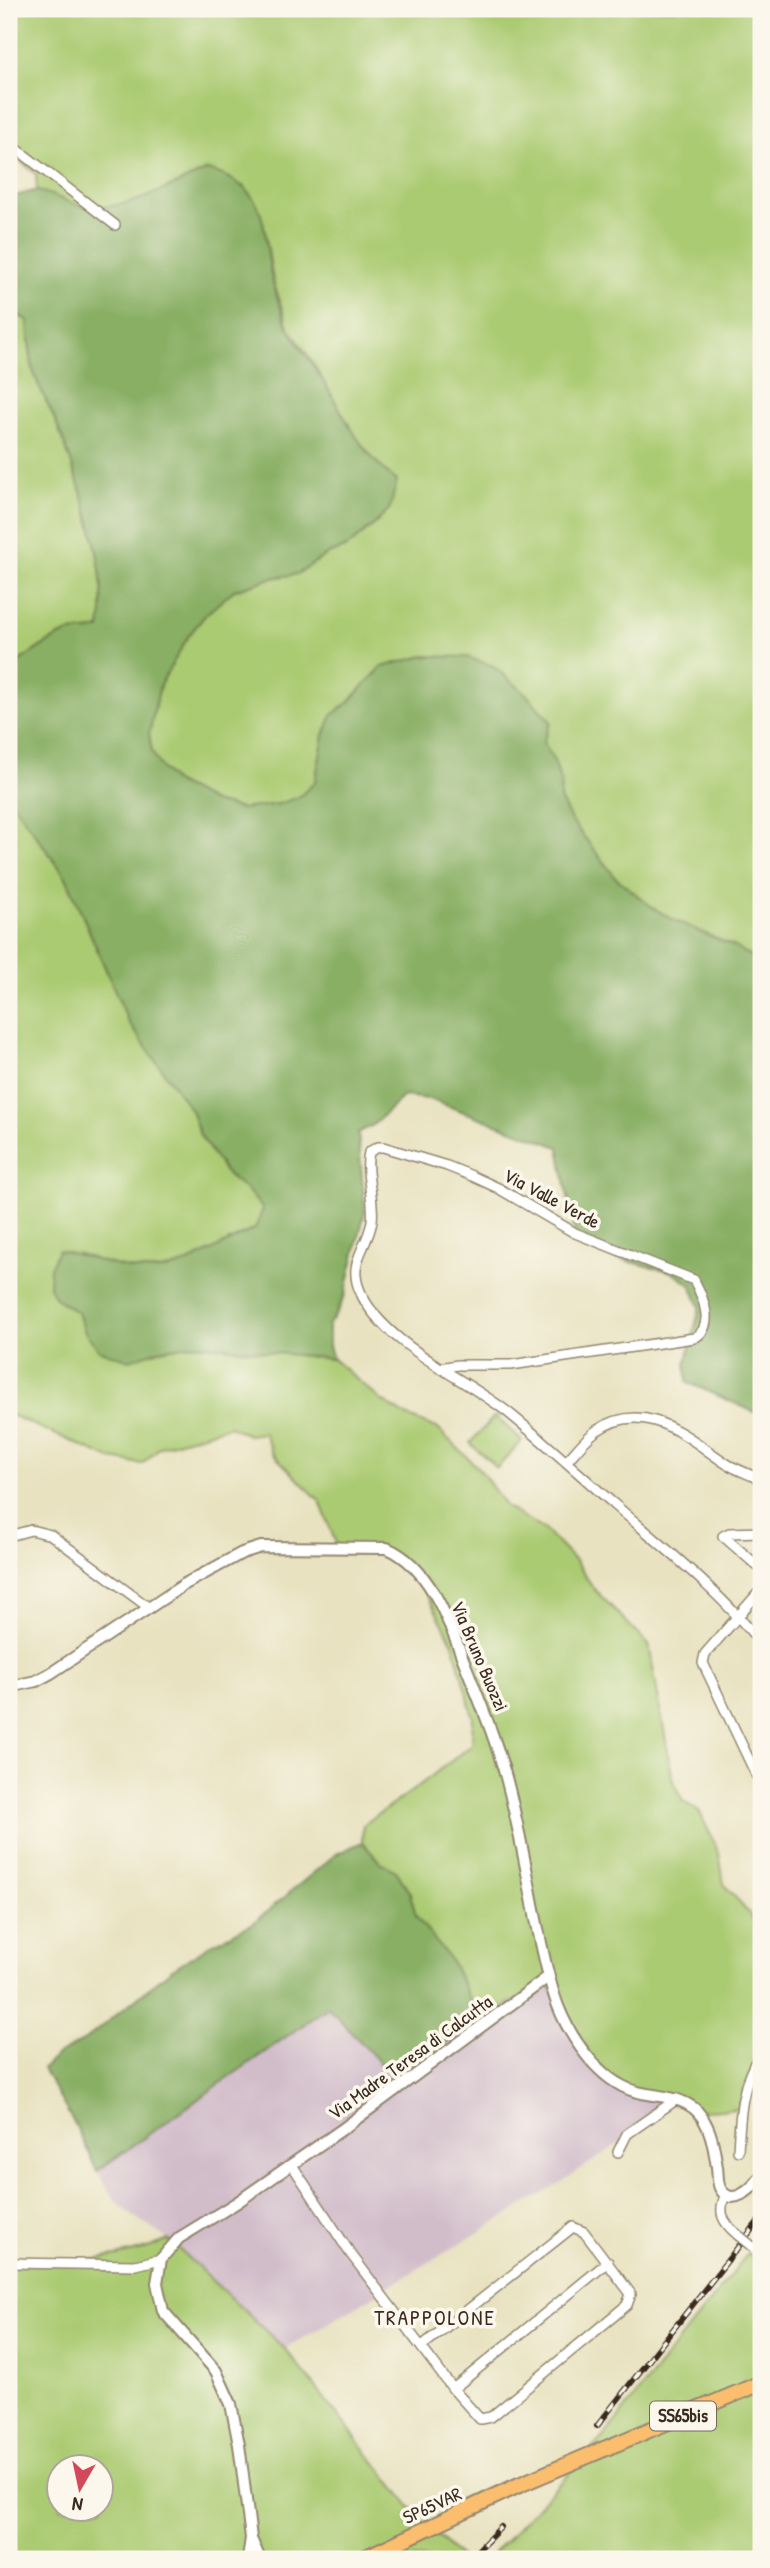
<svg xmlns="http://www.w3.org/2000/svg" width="770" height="2568" font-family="'Patrick Hand',sans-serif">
  <rect width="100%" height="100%" fill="#fbf7ec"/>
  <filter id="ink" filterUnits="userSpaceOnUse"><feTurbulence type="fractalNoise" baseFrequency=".0143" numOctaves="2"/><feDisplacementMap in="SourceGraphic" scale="14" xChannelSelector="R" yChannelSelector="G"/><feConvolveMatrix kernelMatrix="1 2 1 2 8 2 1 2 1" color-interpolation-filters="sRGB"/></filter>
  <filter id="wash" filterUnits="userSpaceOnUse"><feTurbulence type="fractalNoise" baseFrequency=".00686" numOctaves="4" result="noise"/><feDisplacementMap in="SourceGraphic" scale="28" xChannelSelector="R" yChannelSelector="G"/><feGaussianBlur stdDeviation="1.57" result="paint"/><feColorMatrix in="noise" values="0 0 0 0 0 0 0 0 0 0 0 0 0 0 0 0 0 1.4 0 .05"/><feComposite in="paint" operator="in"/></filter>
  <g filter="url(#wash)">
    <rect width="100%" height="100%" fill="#e8e2c0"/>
    <path fill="#d1bdca" d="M549,1984L629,2093L670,2104L640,2129L557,2185L285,2349L169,2240L133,2216L115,2200L97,2171L329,2007L398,2082L479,2018Z"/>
    <path fill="#abcb72" stroke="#737a48" stroke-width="2" fill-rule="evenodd" d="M9,9H761V963L735,947L676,921L653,908L616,878L571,820L560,799L561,782L554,761L543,742L526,694L493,666L425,656L382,667L350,701L332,715L324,735L315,783L299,797L279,804L242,809L213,802L174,782L160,766L152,752L149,734L160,685L189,635L206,614L234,590L272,578L296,574L328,554L347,547L377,522L397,481L379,467L363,449L311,360L288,326L273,280L265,232L257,205L245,187L208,170C170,186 127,213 84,206C67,204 52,197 37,191L36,174L9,152Z
      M9,311L28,320C29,337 29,357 34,373C42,395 54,415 62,437C82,491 111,572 100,629C89,632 76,630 67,633C45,640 29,657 9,667Z
      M9,798L66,877L129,1023L191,1110L200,1135L225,1172L249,1192L263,1209L255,1229C228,1240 204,1257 177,1266C146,1277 106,1264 77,1253L57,1299L78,1313L85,1332L129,1359L159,1350L196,1344L333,1359L381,1400L406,1416L437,1428L481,1471L506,1507L545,1530L575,1561L595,1590L649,1645L673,1781L684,1802L699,1811L719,1853L724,1884L750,1915L761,1938V2048L756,2055L738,2109L703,2111L629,2093L585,2053L549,1984L479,2018L451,1961L416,1916L410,1894L397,1872L378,1860L362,1842L363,1825L412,1791L472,1745L473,1717L453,1643L416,1574L400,1558L380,1550L338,1549L320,1501L272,1453L264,1433L248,1435L230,1426L160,1447L142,1464L111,1459L9,1414Z
      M495,1416L522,1441L497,1468L470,1443Z
      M169,2240L285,2349L422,2521L462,2559H9V2260C71,2261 110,2265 169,2240ZM60,2466H102V2508H60Z
      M748,2253L761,2264V2559H488L605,2435Z"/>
    <path fill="#88af64" stroke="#626c41" stroke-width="2" d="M208,170C228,176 243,183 255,201C268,223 266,255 272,279C276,294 281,311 287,325C297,345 313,364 325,384C348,422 361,453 397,481L390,508L377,522L347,547L328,554L297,574L272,578L234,590L206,614L189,635L160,685L149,734L152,752L160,766L174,782L213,802L241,809L279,804L299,797L315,782L324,735L332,715L350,701L382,667L424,656L467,657L493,666L526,694L551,722L543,742L554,761L561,782L560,799L571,820L616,878L653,908L676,921L735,947L761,963V1415L687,1382L686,1364L700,1307L691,1285L670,1271L618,1259L574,1231L559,1147L429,1099L404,1096L373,1125L358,1133L365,1211L345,1295L337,1313L329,1324V1346L333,1359L197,1344L159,1350L130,1360L99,1350L85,1332L78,1313L57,1299L49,1287L50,1268L58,1250C96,1257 137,1279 176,1267C203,1258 228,1240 255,1229L263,1209L249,1192L225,1172L200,1135L191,1110L129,1023L66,877L9,798V667C29,657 45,641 67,633C76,630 89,632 100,629C111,570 82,492 62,437C54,415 42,395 34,373C29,357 30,337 28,320L9,311V196C18,196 27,192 36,191C49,191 71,206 88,207C131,210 170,186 208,170Z
      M362,1842L378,1860L397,1872L410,1894L416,1916L451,1961L479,2018L398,2082L328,2007L97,2171L77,2128L43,2069L56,2056L85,2040L171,1970L215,1942L252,1924L336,1854Z"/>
  </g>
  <g filter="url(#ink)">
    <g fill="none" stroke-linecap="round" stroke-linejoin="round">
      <g stroke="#92866f" stroke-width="12">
        <path id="minor" d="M753,9L761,13
          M9,143L115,225
          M439,1368L458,1365H511L694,1338C716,1327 703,1297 694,1280L575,1233L498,1188L472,1176L447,1166L383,1147H378L369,1152C364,1174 375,1198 372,1221C368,1248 347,1261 360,1291C382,1344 467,1379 510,1414C546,1443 580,1475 615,1505C666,1549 719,1591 761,1643
          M566,1462C575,1452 585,1439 596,1431C646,1397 686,1437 727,1464C737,1470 750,1474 761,1480
          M761,1532L729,1533L723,1536L761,1569
          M9,1536L31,1530L51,1535L148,1607
          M761,1590L705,1654L703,1663L761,1785
          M738,2151C740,2115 741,2083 761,2053
          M618,2152L627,2134L677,2099
          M292,2165L350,2253L453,2389L480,2419L491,2417L627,2305L631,2294L584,2232L573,2227L422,2346
          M726,2194C717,2213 723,2223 738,2235
          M9,2263L135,2265L161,2259
          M453,2389L608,2262"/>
      </g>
      <g stroke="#92866f" stroke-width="14">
        <path id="tertiary" d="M9,1687L36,1681L51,1673L185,1584L242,1553L261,1547L387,1548C429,1566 448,1619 463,1659C480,1702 498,1744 509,1789C520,1833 528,1879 537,1924C543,1952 548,1980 558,2006C571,2039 599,2080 634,2091C657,2098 686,2094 702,2117C712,2132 714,2149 717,2167C718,2173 717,2181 720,2188C731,2209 753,2188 761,2176
          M252,2541L260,2559
          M248,2559L251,2538L239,2445L231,2404L216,2371L163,2311L157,2283L161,2259L179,2238L236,2203L344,2128L548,1977"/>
      </g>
      <g stroke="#92866f" stroke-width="18">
        <path id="primary" d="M604,2449L761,2383
          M362,2559L519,2485"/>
      </g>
      <use href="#minor" stroke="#fff" stroke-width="9"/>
      <use href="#tertiary" stroke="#fff" stroke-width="10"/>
      <use href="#primary" stroke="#fabe6e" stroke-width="14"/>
      <g stroke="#3b2a1e" stroke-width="6">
        <path id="rail" d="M597,2426L761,2218
          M469,2559L501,2527"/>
      </g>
      <use href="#rail" stroke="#fbf7ec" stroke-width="3.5" stroke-dasharray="10" stroke-linecap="butt"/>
      <g stroke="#92866f" stroke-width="12" stroke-linecap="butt">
        <path id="minor-bridge" d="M738,2235L754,2248"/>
      </g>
      <g stroke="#92866f" stroke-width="18" stroke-linecap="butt">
        <path id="primary-bridge" d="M519,2485L604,2449"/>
      </g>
      <use href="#minor-bridge" stroke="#fff" stroke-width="9"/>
      <use href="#primary-bridge" stroke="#fabe6e" stroke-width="14"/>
    </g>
  </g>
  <g text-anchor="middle" stroke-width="7" stroke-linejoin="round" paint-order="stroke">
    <rect fill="#fbf7ec" stroke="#75685c" stroke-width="2" x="650" y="2401.5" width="66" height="29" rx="5"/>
    <g font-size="18" font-weight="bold" fill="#3b2a1e">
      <text x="683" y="2422">SS65bis</text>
    </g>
    <g font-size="19" fill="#3b2a1e" stroke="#fbf7ec">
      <text transform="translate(552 1198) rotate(28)" y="7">Via Valle Verde</text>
      <text transform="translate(480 1656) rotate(67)" y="7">Via Bruno Buozzi</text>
      <text transform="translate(410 2057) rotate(-36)" y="7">Via Madre Teresa di Calcutta</text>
      <text transform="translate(432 2505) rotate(-25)" y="7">SP65VAR</text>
    </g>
    <g font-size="21" letter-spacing="2" fill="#3b2a1e" stroke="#fbf7ec">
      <text x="435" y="2325">TRAPPOLONE</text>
    </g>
  </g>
  <rect width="770" height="2568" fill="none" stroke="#fbf7ec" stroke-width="35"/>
  <g transform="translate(80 2488) rotate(189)"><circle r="33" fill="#fbf7ec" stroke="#aea59a" stroke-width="2"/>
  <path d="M0-5L12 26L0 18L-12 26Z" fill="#d1495b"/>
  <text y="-10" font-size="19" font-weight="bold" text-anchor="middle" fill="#3b2a1e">N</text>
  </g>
</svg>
